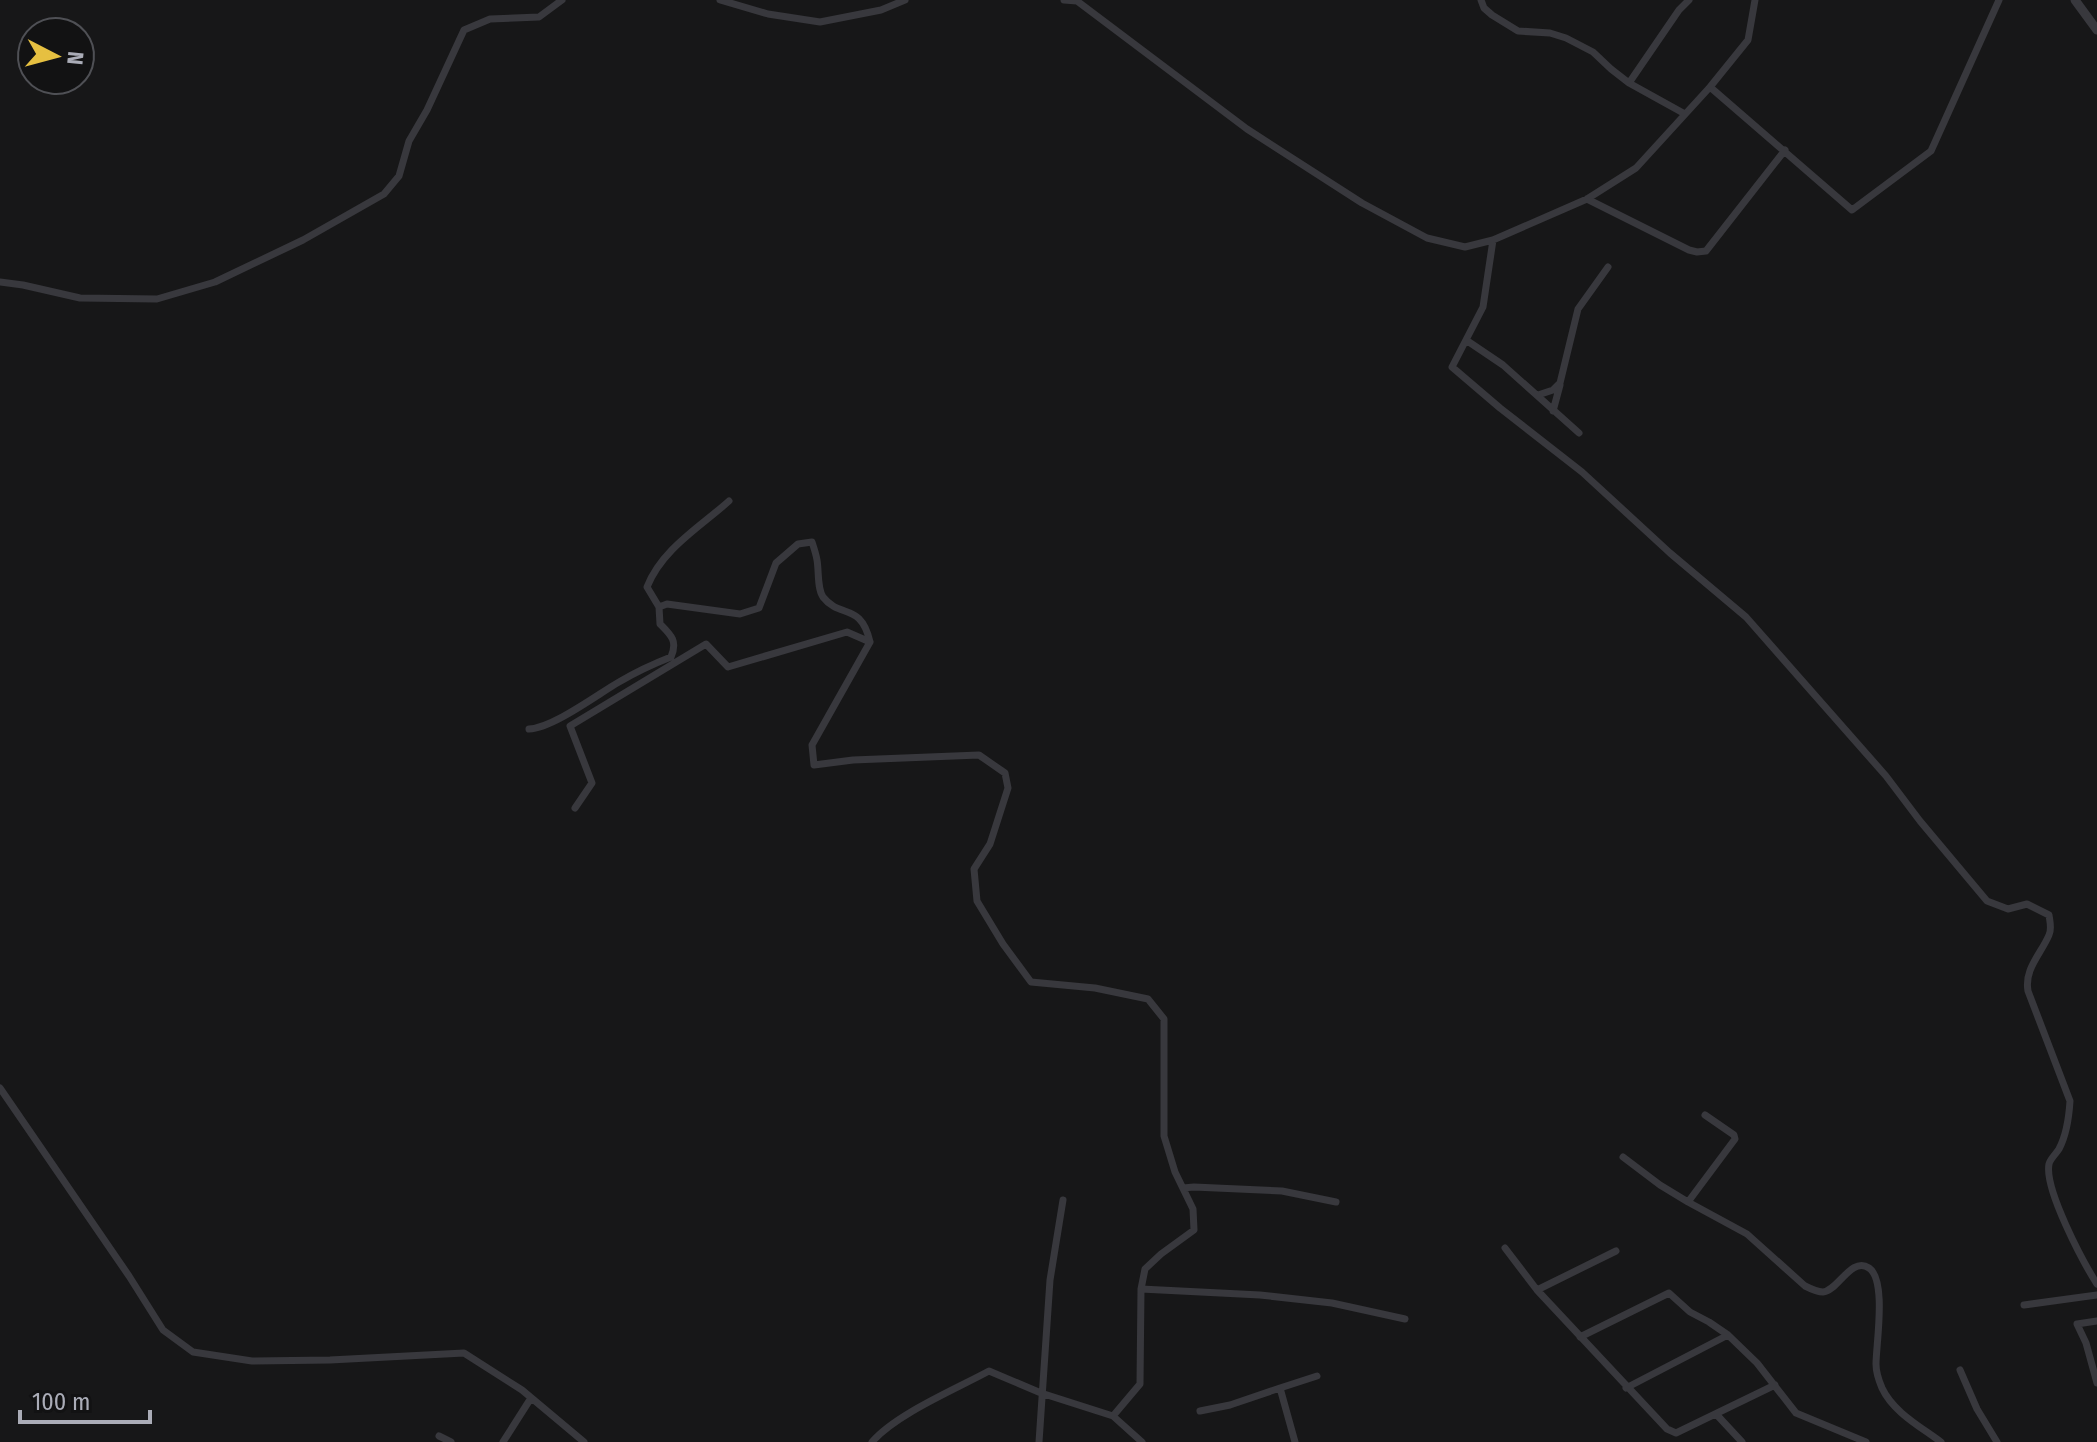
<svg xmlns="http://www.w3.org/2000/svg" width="2097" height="1442" font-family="'Fira Sans Condensed',sans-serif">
  <rect width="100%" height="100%" fill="#171718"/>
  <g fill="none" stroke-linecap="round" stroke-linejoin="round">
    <path stroke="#38383d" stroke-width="7" d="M720,0L768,14L820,22L881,10L905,0
      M1064,0L1077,1L1247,129L1362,203L1427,238L1465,247L1493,240L1587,199L1636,168L1710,87L1748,40L1755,0
      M1481,0L1484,8L1492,15L1518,31L1550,33L1566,38L1593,52L1611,69L1629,83
      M1710,87L1852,210L1931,151L1999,0
      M1685,114L1629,83L1679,10L1689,0
      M1587,199L1689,250L1697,252L1706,251L1785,150
      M1493,240L1483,307L1452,367L1500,408L1582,472L1670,553L1746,617L1886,776L1920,821L1987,901L2008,909L2027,904L2049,915C2050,922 2052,929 2049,935C2041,954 2024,969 2028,991L2070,1101C2069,1117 2067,1134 2059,1149C2056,1154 2050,1159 2049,1164C2044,1189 2083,1262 2097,1284
      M0,282L23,285L80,298L157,299L215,282L303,240L384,194L399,176L409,141L427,110L464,30L490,19L539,17L562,0
      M1466,340L1503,365L1579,433
      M1538,395L1553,390L1560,383L1578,309L1608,267
      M1553,411L1560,385
      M659,607L647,587C662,549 700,527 729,501
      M529,729C553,728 598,694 619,682C636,672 653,664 671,657C678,641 671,635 660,624L659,607L667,604L740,614L759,608L776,563L798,544L812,542C814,548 816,554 817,560C819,571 817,588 823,597C840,619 861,602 870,642
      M575,808L592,783L570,726L706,644L728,667L847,632L870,642L812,745L814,765L853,760L979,755L1005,773L1008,788L990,844L974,869L977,901L1003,944L1031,982L1095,988L1148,999L1164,1019V1136L1175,1172L1193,1209L1194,1230L1161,1254L1145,1269L1141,1289L1140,1384L1113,1416
      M0,1088L129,1276L163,1330L193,1352L252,1361L330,1360L464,1353L522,1390L584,1442
      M1623,1157L1660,1185L1688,1202L1747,1234L1805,1286C1811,1289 1817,1292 1823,1292C1838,1291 1851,1256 1869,1268C1887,1280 1876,1345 1876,1364C1876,1372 1879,1381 1882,1388C1893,1412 1921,1427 1941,1442
      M1183,1188L1194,1187L1282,1191L1336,1202
      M1688,1202L1735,1139L1734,1135L1705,1115
      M1505,1248L1537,1290L1667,1429L1676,1433L1775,1385
      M1141,1289L1260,1295L1332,1303L1405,1319
      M1537,1290L1616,1251
      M2024,1305L2097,1295
      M2097,1321L2077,1324L2086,1343L2097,1383
      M1580,1337L1669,1293L1690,1312L1709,1322L1728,1335L1757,1363L1796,1413L1866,1442
      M1960,1370L1977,1409L1997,1442
      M1626,1388L1728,1335
      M1200,1411L1230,1405L1280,1388
      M1716,1414L1742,1442
      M439,1436L451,1442
      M503,1442L531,1398
      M872,1442C896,1414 956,1389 989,1371L1041,1393L1113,1416L1142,1442
      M1039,1442L1050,1280L1063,1200
      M1295,1442L1280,1388L1317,1376"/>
    <path stroke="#38383d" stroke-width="9" d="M2075,0L2097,30"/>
  </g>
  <g transform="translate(56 56) rotate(96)"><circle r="38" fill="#121213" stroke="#4f5055" stroke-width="2"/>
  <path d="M0-6L14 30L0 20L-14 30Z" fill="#e6c041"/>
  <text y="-12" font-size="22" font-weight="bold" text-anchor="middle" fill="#aaacb7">N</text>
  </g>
  <path d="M20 1410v12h130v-12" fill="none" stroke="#aaacb7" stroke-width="4"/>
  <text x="32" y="1410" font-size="24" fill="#aaacb7" stroke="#121213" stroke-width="6" paint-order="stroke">100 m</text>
</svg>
